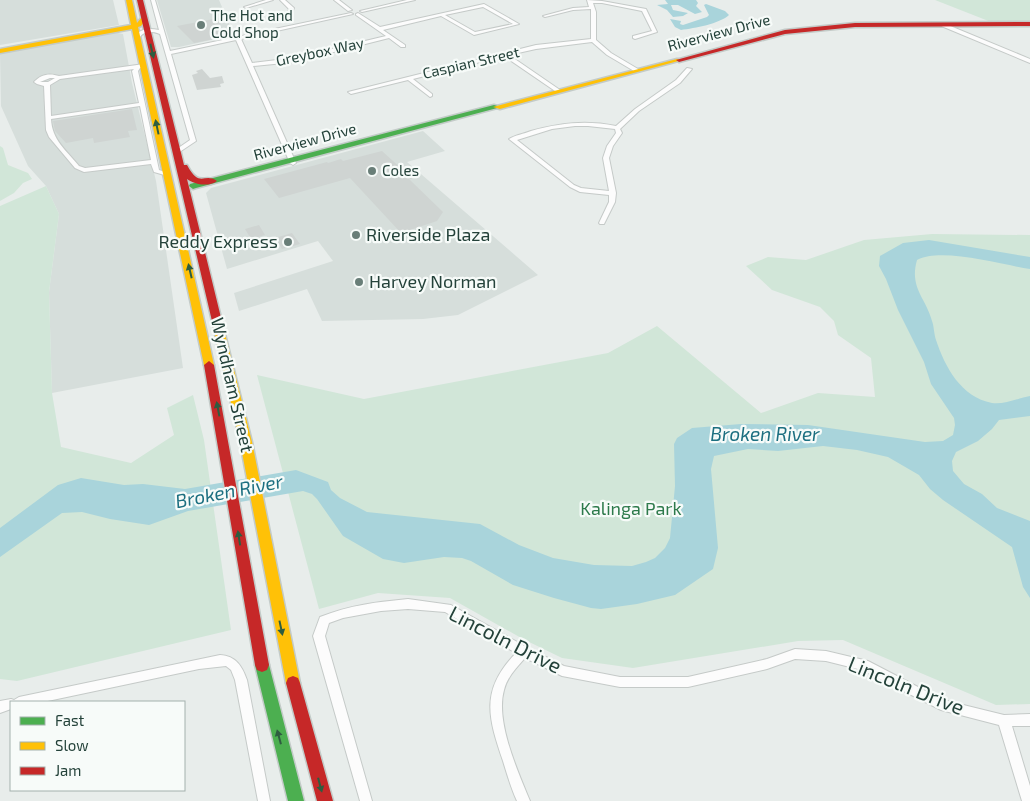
<svg xmlns="http://www.w3.org/2000/svg" width="1030" height="801" font-family="'Exo 2',sans-serif">
  <rect width="100%" height="100%" fill="#e8edeb"/>
  <path fill="#d6dedb" d="M0,0H113L119,25L0,45Z
    M157,0H219L234,35L179,47H171Z
    M113,32L123,34L132,83L156,181L183,368L52,393L49,292L59,214L46,186L28,166L1,106L0,53Z
    M423,131L445,151L407,162L538,275L458,315L423,319L322,321L307,289L239,311L234,293L333,261L318,241L227,269L206,193L211,188Z"/>
  <path fill="#d1e6d8" d="M935,0H1030V21L991,22Z
    M0,146L3,148L8,165L28,173L32,179L23,183L14,193L0,201Z
    M46,186L59,214L49,292L52,393L61,447L131,463L174,435L167,408L193,395L204,440L231,630L17,681L0,679V206Z
    M932,234L1030,235V704L996,705L843,640L798,641L633,668L562,658L523,639L450,598L378,593L319,609L257,375L364,399L608,353L657,326L761,413L818,393L875,397L871,358L838,335L834,321L820,307L772,290L746,266L768,257L806,260L864,240Z"/>
  <path fill="#a9d4db" d="M665,0H696L698,3L696,6L702,12L695,14L678,5H671L673,10L688,13L683,16L673,17L667,10L657,5L668,4Z
    M706,4L725,11L729,15C719,24 695,28 681,30L675,27L670,19L681,21L680,24L683,25L707,17L709,15L704,5Z
    M929,240L1030,257V269C1002,265 942,247 917,260C909,288 926,298 932,321C934,326 934,334 936,340C945,367 961,397 992,403C1003,405 1019,398 1030,396V416L999,420L992,429L978,441L956,452L952,461L953,471L964,484L982,494L997,508L1030,521V598L1023,587L1012,547L943,500L930,489L919,475L888,457L857,450L823,446L778,451L748,449L714,456L711,469L718,548L713,569L675,595L637,604L601,609L591,608L554,598L513,585L471,561L462,558L444,557L404,563L383,559L343,536L317,499L312,494L303,491L188,511L149,525L110,519L82,512L62,513L0,557V528L58,485L81,478L124,485L143,484L185,489L296,470L328,482L331,490L340,498L367,512L480,524L519,545L553,558L594,565L632,566L646,562L655,558L665,548L670,538L675,486L674,444L677,438L692,428L741,424L808,425L925,442L943,441L953,435L955,425L954,418L931,384L924,362L898,310L886,279L879,266L880,256L903,243Z"/>
  <path fill="#cfd4d2" d="M219,18L224,23L218,24L229,36L194,43L177,26Z
    M202,69L210,78L222,76L224,83L220,84L221,87L197,90L192,75L198,73L196,71Z
    M132,109L137,130L128,131L130,137L94,143L93,138L66,143L55,131L53,121Z
    M382,151L404,171L408,170L415,178L409,179L443,212L437,221L401,233L350,178L279,198L264,179L327,162L328,163L341,159L343,161Z
    M259,225L265,235L251,239L245,229Z
    M292,233L300,244L282,249L275,238Z"/>
  <g fill="none" stroke-linecap="round" stroke-linejoin="round">
    <g stroke="#c5cac8" stroke-width="2">
      <path id="street" d="M151,0H155L170,51L351,13L353,14L241,39L252,63L294,58L386,36L356,15V14L358,13L380,27L484,4L519,24L474,35L441,16L383,30L405,45V47H401L389,38L294,62L253,66L296,163L293,165L290,163L236,40L171,54L196,141L178,153H174V151L190,140L160,34C151,31 145,30 139,38L134,37C141,28 149,28 159,30ZM483,7L513,24L475,32L445,15Z
        M266,0H273L246,8L244,7Z
        M280,0H285L294,8L292,13H288L289,9Z
        M334,0H339L352,10L348,11Z
        M407,0H415L362,12L360,11Z
        M587,0L602,1L646,9L657,32L635,39L633,38V36L652,31L642,11L602,3H593L596,12V40L611,53L638,69V71H634L607,55L592,42L536,49L509,55L560,90V92L558,93L504,56L413,79L432,94V96L430,97L408,80L351,94L348,92L536,45L591,39V9L573,10L545,17L543,16L573,8L589,7Z
        M939,23H943L1030,59V63L939,25Z
        M144,64L146,65V67L140,68L138,71L159,170L171,174L168,176L154,172L151,164L84,172L75,168L49,137L46,130L44,86L37,84L34,82C41,74 50,73 59,76ZM134,69L132,71L139,103L51,116L50,85L60,79ZM50,78H55L48,82H40ZM140,106L151,160L85,168L79,166C66,150 52,140 51,119Z
        M687,68L692,69L680,83L639,111L620,129L622,133L613,146L609,158L616,193L615,202L604,224H600L599,223L609,202V195L580,192L570,187L509,139C515,135 524,134 531,131C560,123 586,120 616,126L635,109L676,80ZM575,126H588L615,129L616,133L607,146L603,158L609,191L581,188L574,185L517,140L552,129Z
        M408,599L451,605L528,648L564,666L620,677H688L767,659L795,649L826,651L868,661L943,700L1004,715L1030,714V726H1012L1030,786V801H1022L999,725L941,710L862,670L826,661L795,659L767,669L688,687H620L562,676L525,658C517,667 507,677 504,690C495,721 518,772 530,801H517C511,788 507,774 503,761C488,717 480,690 516,653L445,612L408,609L381,611L343,618L329,623L325,636L372,801H360L313,636L320,617C350,605 377,602 408,599Z
        M220,655C236,656 242,666 247,680L270,801H258L235,680L231,670L226,666L199,669L43,702H11V709L0,713V701L11,699L14,700L19,697Z"/>
    </g>
    <g stroke="#c3cbc8" stroke-width="3">
      <path id="fast" d="M494,105L501,107L196,188L193,189L189,186L190,184Z
        M262,658L267,660L269,665L304,801H288L255,665L257,660Z"/>
    </g>
    <g stroke="#c3cbc8" stroke-width="3">
      <path id="slow" d="M126,0H132L137,23L142,17L147,18L141,26L138,27L214,365L209,369L204,365L132,29L0,53V49L131,25Z
        M677,59L682,60L500,109L493,107Z
        M220,331L225,334L252,442L300,683L298,688L293,690L288,688L286,683L240,442L215,334Z"/>
    </g>
    <g stroke="#c3cbc8" stroke-width="3">
      <path id="jam" d="M137,0H143L184,165H187C200,189 204,172 217,181C209,187 195,185 187,179L225,334L220,337L215,334Z
        M1030,22V26L855,27L785,34L679,62L676,60L785,30L855,23Z
        M209,361L214,365L269,665L267,670L262,672L257,670L255,665L204,365Z
        M293,676L298,678L300,683L333,801H317L286,683L288,678Z"/>
    </g>
    <use href="#street" fill="#fcfcfc" fill-rule="evenodd"/>
    <use href="#fast" fill="#4caf50" fill-rule="evenodd"/>
    <use href="#slow" fill="#ffc107" fill-rule="evenodd"/>
    <use href="#jam" fill="#c62828" fill-rule="evenodd"/>
  </g>
  <defs><path id="oneway-solid" d="M-6-.8H1V-3.2L6.5 0L1 3.2V.8H-6Z" transform="scale(1.25)"/></defs>
  <g fill="#2e5d40">
    <use href="#oneway-solid" transform="translate(152 51) rotate(77)"/>
    <use href="#oneway-solid" transform="translate(157 127) rotate(-102)"/>
    <use href="#oneway-solid" transform="translate(190 271) rotate(-103)"/>
    <use href="#oneway-solid" transform="translate(218 409) rotate(-101)"/>
    <use href="#oneway-solid" transform="translate(239 538) rotate(-99)"/>
    <use href="#oneway-solid" transform="translate(281 628) rotate(78)"/>
    <use href="#oneway-solid" transform="translate(279 737) rotate(-105)"/>
    <use href="#oneway-solid" transform="translate(320 785) rotate(75)"/>
  </g>
  <g fill="#697e78" stroke="#f7fbf9" stroke-width="2">
    <circle cx="201" cy="25" r="5"/>
    <circle cx="372" cy="171" r="5"/>
    <circle cx="356" cy="235" r="5"/>
    <circle cx="288" cy="242" r="5"/>
    <circle cx="359" cy="282" r="5"/>
  </g>
  <g text-anchor="middle" stroke-width="4.5" stroke-linejoin="round" paint-order="stroke">
    <g font-size="15" fill="#24423a" stroke="#f7fbf9" text-anchor="start">
      <text x="211" y="21">The Hot and<tspan x="211" dy="17">Cold Shop</tspan></text>
      <text x="382" y="176">Coles</text>
    </g>
    <g font-size="15" fill="#24423a" stroke="#f7fbf9">
      <text transform="translate(719 33) rotate(-15)" y="5">Riverview Drive</text>
      <text transform="translate(320 52) rotate(-12)" y="5">Greybox Way</text>
      <text transform="translate(471 63) rotate(-13)" y="5">Caspian Street</text>
      <text transform="translate(305 142) rotate(-15)" y="5">Riverview Drive</text>
    </g>
    <g font-size="18" fill="#24423a" stroke="#f7fbf9" text-anchor="start">
      <text x="366" y="241">Riverside Plaza</text>
      <text x="278" y="248" text-anchor="end">Reddy Express</text>
      <text x="369" y="288">Harvey Norman</text>
    </g>
    <g font-size="18" fill="#24423a" stroke="#f7fbf9">
      <text transform="translate(232 385) rotate(77)" y="6">Wyndham Street</text>
    </g>
    <g font-size="18" fill="#2d7a4b" stroke="#f7fbf9">
      <text x="631" y="515">Kalinga Park</text>
    </g>
    <g font-size="19" font-style="italic" fill="#1c6f80" stroke="#f7fbf9">
      <text x="765" y="441">Broken River</text>
      <text transform="translate(229 491) rotate(-11)" y="7">Broken River</text>
    </g>
    <g font-size="21" fill="#24423a" stroke="#f7fbf9">
      <text transform="translate(505 640) rotate(27)" y="7">Lincoln Drive</text>
      <text transform="translate(906 686) rotate(22)" y="7">Lincoln Drive</text>
    </g>
  </g>
  <rect x="10" y="701" width="175" height="90" fill="#f7fbf9" stroke="#a3b1ad"/>
  <rect x="20" y="717" width="25" height="8" fill="#4caf50" stroke="#a3b1ad"/>
  <text x="55" y="726" font-size="15" fill="#24423a">Fast</text>
  <rect x="20" y="742" width="25" height="8" fill="#ffc107" stroke="#a3b1ad"/>
  <text x="55" y="751" font-size="15" fill="#24423a">Slow</text>
  <rect x="20" y="767" width="25" height="8" fill="#c62828" stroke="#a3b1ad"/>
  <text x="55" y="776" font-size="15" fill="#24423a">Jam</text>
</svg>
